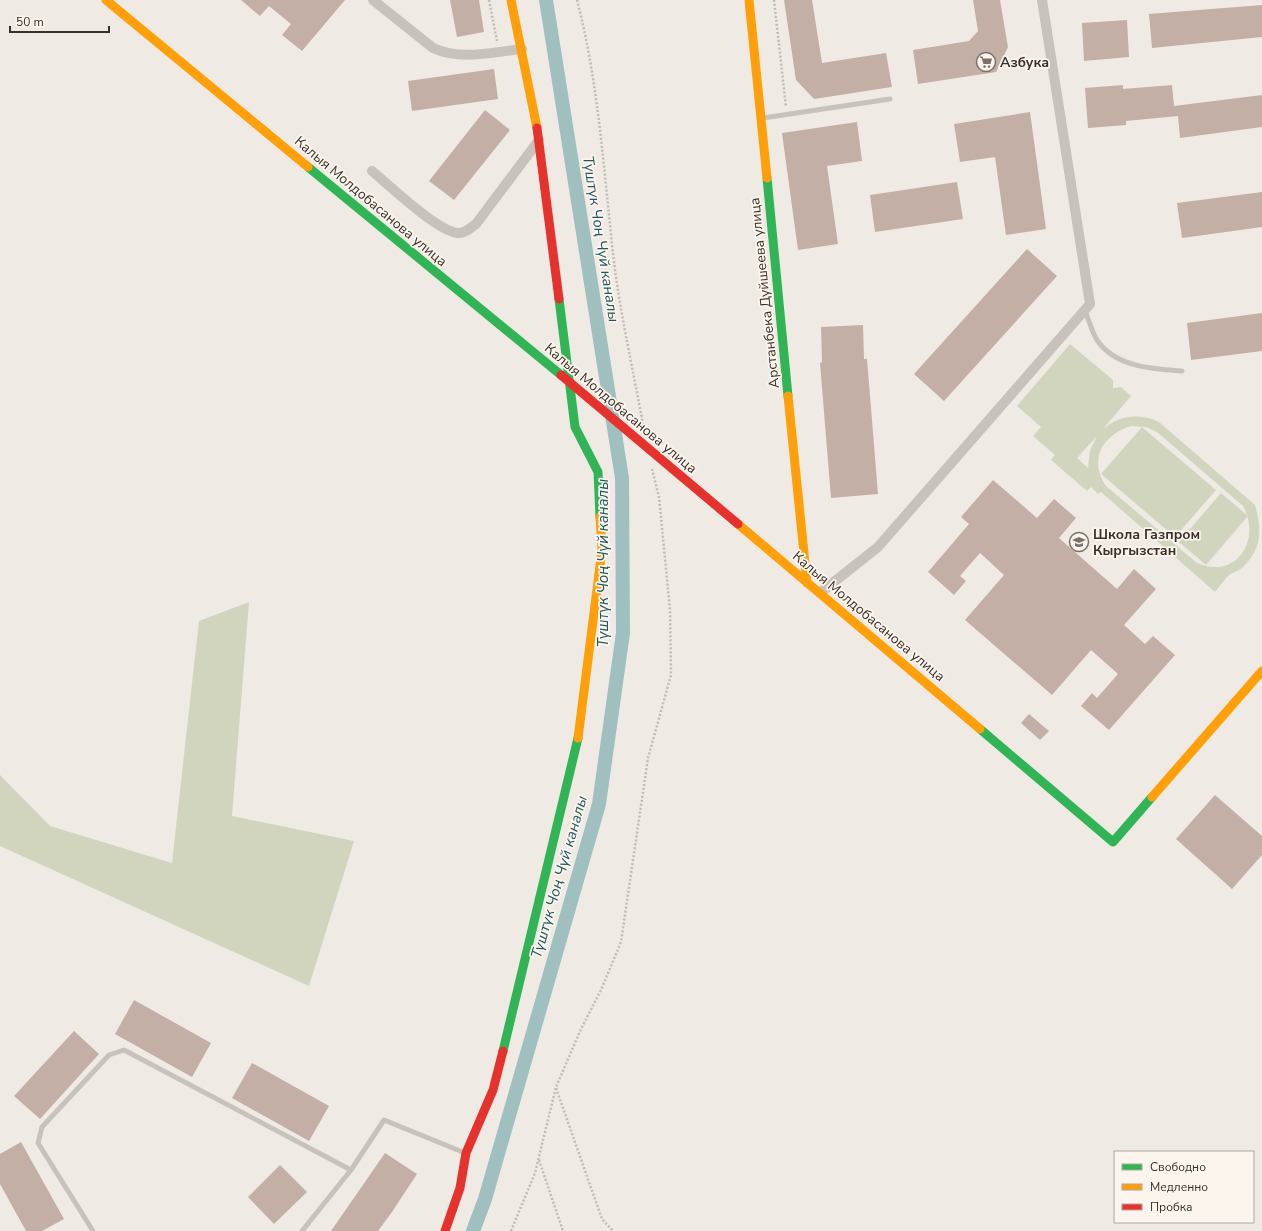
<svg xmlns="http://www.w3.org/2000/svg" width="1262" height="1231" font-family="'Nunito Sans',sans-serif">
  <rect width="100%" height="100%" fill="#f0eae4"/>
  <path fill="#d1d5be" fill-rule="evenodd" d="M1070,344L1113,380V388L1121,387L1131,396L1103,429C1120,415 1139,413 1159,422L1255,505C1262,529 1262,549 1243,567C1239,571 1233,572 1229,575C1224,580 1220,586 1215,592L1101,492L1098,494L1091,487L1087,491L1051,460L1055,455L1033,436L1041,427L1017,406ZM1131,426L1146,427L1157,432L1243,506C1262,540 1236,580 1197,563L1106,486C1088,459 1103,435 1131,426ZM1097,436L1090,450L1088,468L1077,458Z
    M1142,427L1216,490L1175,537L1101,474Z
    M1221,493L1248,516L1206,565L1179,542Z
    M249,602L232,816L354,841L309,986L0,846V775L50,826L172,863L199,621Z"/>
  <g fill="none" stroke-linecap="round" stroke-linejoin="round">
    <path stroke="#a0c0c0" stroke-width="14" d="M473,1231L485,1199L599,804L623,633L622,478L546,0"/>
  </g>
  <path fill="#c3afa6" d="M241,0H345L302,51L282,35L291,24L269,6L260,16Z
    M450,0H479L484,32L457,37Z
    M784,0H812L822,63L886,53L892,87L814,99L796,80Z
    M973,0H1000L1008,47L996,72L918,84L913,50L969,41L978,31Z
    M1262,5V37L1152,48L1149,14Z
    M1127,20L1129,57L1084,61L1082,23Z
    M494,69L498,99L412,111L408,81Z
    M1123,85V89L1172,85L1174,106L1262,95V127L1180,138L1178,116L1126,121V125L1088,128L1085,88Z
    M485,110L510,130L454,200L429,181Z
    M1030,112L1046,229L1006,235L995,157L960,162L954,124Z
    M857,122L862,161L827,166L838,244L798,250L782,133Z
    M957,182L963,219L875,232L870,195Z
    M1262,192V227L1182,238L1177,203Z
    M1027,249L1057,276L944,401L914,374Z
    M1262,313V351L1191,360L1187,323Z
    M863,325L864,359H867L878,494L831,498L820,363L822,362L821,327Z
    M993,480L1037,518L1054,499L1076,518L1059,538L1117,589L1134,569L1156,589L1124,625L1145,644L1153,636L1175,655L1109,730L1081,706L1092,693L1097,698L1118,674L1091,650L1052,695L965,620L1004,575L980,553L960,576L966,581L954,595L928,572L969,524L961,517Z
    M1029,714L1049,731L1040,740L1021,723Z
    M1215,795L1262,836V855L1232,889L1176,839Z
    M134,1000L211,1043L192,1077L115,1034Z
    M74,1031L99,1054L40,1119L14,1096Z
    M252,1063L329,1106L309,1141L232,1098Z
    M21,1142L64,1219L42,1231H26L0,1184V1154Z
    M385,1153L417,1174L392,1212L378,1231H331Z
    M280,1165L307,1192L274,1224L248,1197Z"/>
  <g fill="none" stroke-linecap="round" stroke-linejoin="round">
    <path stroke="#c1bbb5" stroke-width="2.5" stroke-dasharray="2 2" stroke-linecap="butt" d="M489,0L497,41
      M577,0C600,88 604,180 615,270C622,322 634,374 643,425
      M774,0L786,107
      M556,1088L602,1219L613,1231
      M539,1160L563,1231
      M511,1231L535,1173L556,1087L581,1029L601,990L621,942L648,758L671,675L670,610L659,497L652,469"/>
    <path stroke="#c8c2bd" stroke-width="5" d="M763,118L890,99
      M1085,311C1089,320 1092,332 1097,340C1115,367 1152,369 1182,371
      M93,1231L38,1143L42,1127L109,1055L124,1050L351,1170
      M302,1231L351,1170L384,1120L465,1153"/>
    <path stroke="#c8c2bd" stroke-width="10" d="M373,0L433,48C461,61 493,52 522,49
      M372,171C390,186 436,230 457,233C465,234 470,228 476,224L539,140
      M820,593L878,547L1090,304L1042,0"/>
    <path stroke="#30b455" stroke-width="9" d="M308,167L561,375
      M767,178L788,396
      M559,299L575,427L598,472L600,517
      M980,729L1113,842L1152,797
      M503,1051L578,738"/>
    <path stroke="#ff9f0a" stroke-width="9" d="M106,0L308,167
      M511,0L537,128
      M749,0L767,178
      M788,396L807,583
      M738,524L980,729
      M578,738L602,550L600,517
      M1152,797L1262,671"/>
    <path stroke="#e5322d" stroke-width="9" d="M537,128L559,299
      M561,375L738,524
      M445,1231L460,1188L466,1153L493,1090L503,1051"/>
  </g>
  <defs>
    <g id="supermarket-ring" transform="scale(1)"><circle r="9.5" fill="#fbf5ed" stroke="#7a716b" stroke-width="1.5"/><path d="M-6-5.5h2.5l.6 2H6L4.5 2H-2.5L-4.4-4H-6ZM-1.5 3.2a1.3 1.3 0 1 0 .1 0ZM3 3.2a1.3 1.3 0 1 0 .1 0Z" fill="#7a716b"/></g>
    <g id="school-ring" transform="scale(1)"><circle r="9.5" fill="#fbf5ed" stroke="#7a716b" stroke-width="1.5"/><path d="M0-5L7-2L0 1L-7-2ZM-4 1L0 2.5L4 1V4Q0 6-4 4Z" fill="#7a716b"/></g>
  </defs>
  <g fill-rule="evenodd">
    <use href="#supermarket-ring" x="986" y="62"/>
    <use href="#school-ring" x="1079" y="542"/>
  </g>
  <g text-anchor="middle" stroke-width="3.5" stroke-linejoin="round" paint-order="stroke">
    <g font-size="14" font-weight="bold" fill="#3a302a" stroke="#fbf5ed" text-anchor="start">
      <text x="1000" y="67">Азбука</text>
      <text x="1093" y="539">Школа Газпром<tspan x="1093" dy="16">Кыргызстан</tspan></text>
    </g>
    <g font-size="14" fill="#3a302a" stroke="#fbf5ed">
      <text transform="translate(371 201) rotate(40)" y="5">Калыя Молдобасанова улица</text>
      <text transform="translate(764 293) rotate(-96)" y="5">Арстанбека Дуйшеева улица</text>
      <text transform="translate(621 408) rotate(40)" y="5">Калыя Молдобасанова улица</text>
      <text transform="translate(869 616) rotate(40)" y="5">Калыя Молдобасанова улица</text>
    </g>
    <g font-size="15" font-style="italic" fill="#1f585d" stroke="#fbf5ed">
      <text transform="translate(601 239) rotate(81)" y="5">Түштүк Чоң Чүй каналы</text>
      <text transform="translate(603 563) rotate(-90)" y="5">Түштүк Чоң Чүй каналы</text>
      <text transform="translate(559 877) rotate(-74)" y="5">Түштүк Чоң Чүй каналы</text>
    </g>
  </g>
  <rect x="1114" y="1151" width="140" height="72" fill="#fbf5ed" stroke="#aea69f"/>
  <rect x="1122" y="1164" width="20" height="6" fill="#30b455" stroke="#aea69f"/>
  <text x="1150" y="1171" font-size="12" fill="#3a302a">Свободно</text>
  <rect x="1122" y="1184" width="20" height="6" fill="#ff9f0a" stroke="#aea69f"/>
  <text x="1150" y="1191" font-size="12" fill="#3a302a">Медленно</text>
  <rect x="1122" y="1204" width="20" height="6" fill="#e5322d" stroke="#aea69f"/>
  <text x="1150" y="1211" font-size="12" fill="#3a302a">Пробка</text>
  <path d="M10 26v6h99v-6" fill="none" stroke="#3a302a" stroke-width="2"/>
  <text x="16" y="26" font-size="12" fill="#3a302a" stroke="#fbf5ed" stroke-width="3" paint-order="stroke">50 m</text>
</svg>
